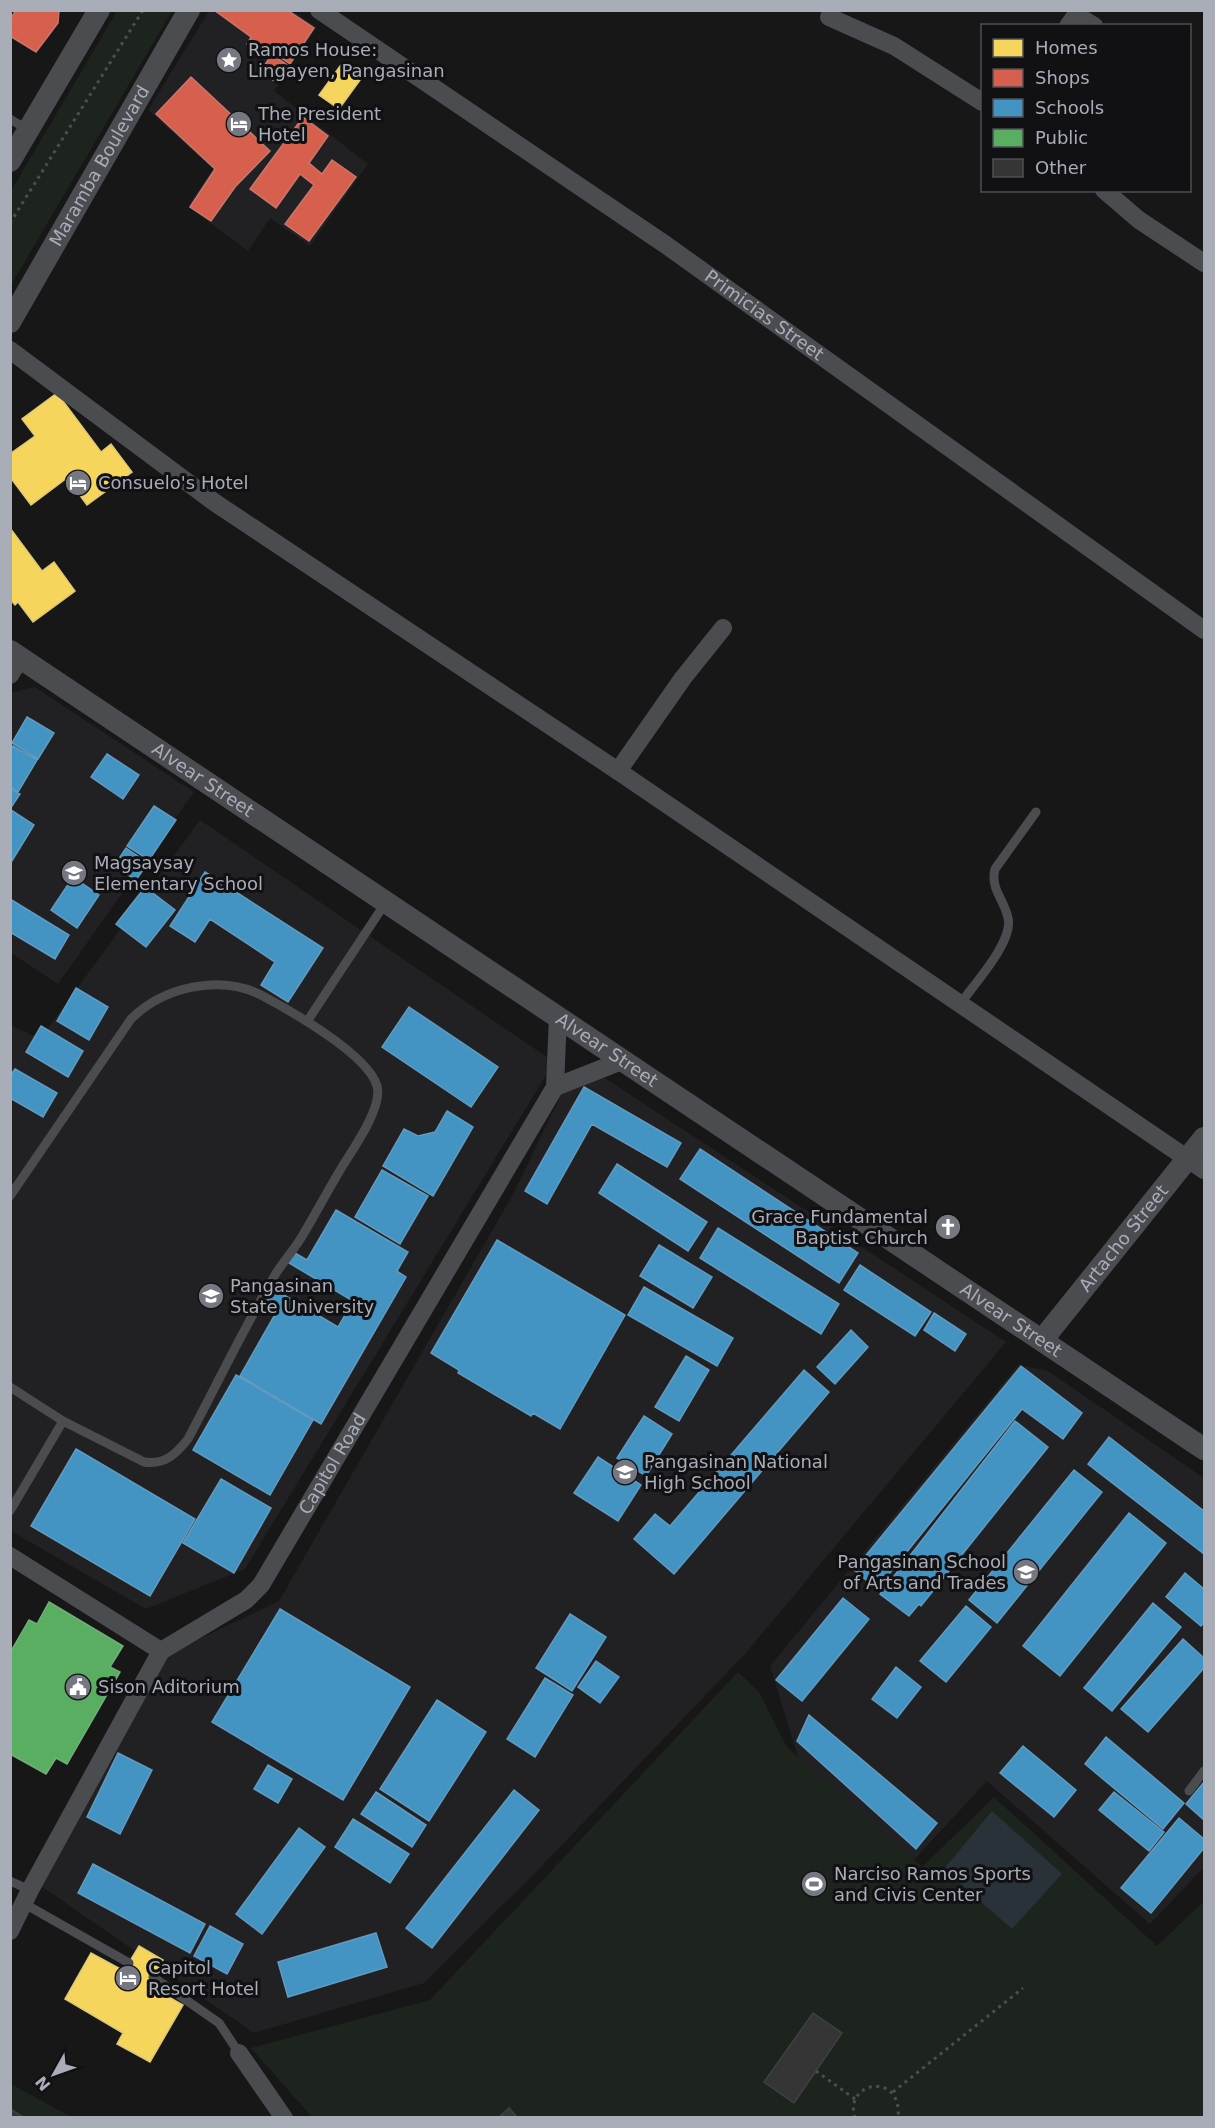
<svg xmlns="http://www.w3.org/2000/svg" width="1215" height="2128" font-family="'DejaVu Sans',sans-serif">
  <rect width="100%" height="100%" fill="#171717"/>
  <path fill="#212123" d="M209,11H293L317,27L274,91L368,164L310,246L270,218L248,251L188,206L213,169L148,110Z
    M35,687L194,792L58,984L11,953L10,693Z
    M200,820L554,1062L245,1569L146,1609L11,1531L10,1025L40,1039Z
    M605,1078L1006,1342L745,1654L535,1873L424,1983L254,2033L38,1884L161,1657L279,1601L512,1196L565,1087Z
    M1018,1365L1048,1371L1204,1478V1867L1150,1924L987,1781L909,1865L799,1760L770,1666Z"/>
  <path fill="#1d241e" d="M117,11H172L11,285V191Z
    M738,1672L759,1692L787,1747L922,1867L994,1797L1157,1946L1204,1901V2117H312L251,2048L430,2000Z
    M11,2084L71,2117H11Z"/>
  <path fill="#2a3239" d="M992,1811L1062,1874L1012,1929L944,1869Z"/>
  <path fill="#f6d55c" stroke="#dfc978" stroke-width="1.5" d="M343,62L363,76L339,109L319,95Z
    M57,393L101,452L111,444L132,472L87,505L67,478L31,505L10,477V454L35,436L22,419Z
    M10,528L42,571L54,562L75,591L33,622L18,602L15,605L10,599Z
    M139,1946L163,1960L149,1986L183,2005L150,2062L117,2044L123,2033L65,1999L91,1953L124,1971Z"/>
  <path fill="#d6604d" stroke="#c8776d" stroke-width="1.5" d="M16,10H59L58,23L36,52L10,36V20Z
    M214,10H287L314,28L290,64L268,49L264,55L247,44L251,37Z
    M272,54L287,65L276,82L260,72Z
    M191,77L270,151L235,187L211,221L190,207L215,169L156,114Z
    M303,117L328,136L309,163L322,174L332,160L356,177L309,241L285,224L314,185L300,174L276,208L250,189Z"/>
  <path fill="#4393c3" stroke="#619bc0" stroke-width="1.5" d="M27,717L54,733L38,759L12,743Z
    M13,746L37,760L18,792L10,787V750Z
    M107,754L139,775L123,799L91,777Z
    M10,788L20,794L10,809Z
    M154,806L176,820L149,860L127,846Z
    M11,810L34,825L10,864V811Z
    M126,848L148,863L136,880L114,866Z
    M205,872L323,948L288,1002L261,985L275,962L210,919L195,942L170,926Z
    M73,877L99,895L77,928L51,910Z
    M145,887L175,910L146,947L116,924Z
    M10,899L69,935L55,959L10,932Z
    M76,988L108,1007L89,1040L57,1021Z
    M409,1007L498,1067L471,1107L382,1047Z
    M41,1026L83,1051L68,1077L26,1052Z
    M15,1069L57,1093L43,1117L10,1098V1076Z
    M584,1087L681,1143L667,1167L592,1124L547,1204L525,1191Z
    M447,1111L473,1127L433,1196L383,1166L404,1129L418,1136L435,1132Z
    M700,1149L858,1253L839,1283L680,1179Z
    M617,1164L707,1222L688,1251L599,1193Z
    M382,1170L428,1196L400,1244L355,1217Z
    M336,1210L408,1252L397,1271L406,1277L321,1424L240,1376L278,1309L266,1302L274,1289L338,1327L353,1301L289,1263L295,1253L307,1260Z
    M718,1228L839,1304L821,1334L700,1258Z
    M497,1240L625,1315L560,1429L533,1413L531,1416L458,1373L459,1370L431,1353Z
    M659,1245L712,1277L693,1308L640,1276Z
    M860,1265L931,1312L915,1336L844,1290Z
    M644,1287L733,1338L717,1366L628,1315Z
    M934,1313L966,1334L955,1351L924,1330Z
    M851,1330L868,1347L835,1384L817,1367Z
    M686,1356L709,1370L679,1421L655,1407Z
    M1021,1366L1082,1413L1063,1439L1022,1409L877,1589L854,1570Z
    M804,1370L829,1392L674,1574L634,1539L655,1514L670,1526Z
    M236,1375L313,1420L270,1495L193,1450Z
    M644,1416L672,1434L646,1476L617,1458Z
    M1015,1421L1048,1447L921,1606L919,1604L909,1616L880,1594Z
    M1109,1437L1204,1511V1554L1088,1464Z
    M76,1449L195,1519L150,1596L31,1526Z
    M598,1457L641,1485L618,1521L574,1493Z
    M1074,1470L1102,1492L997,1623L969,1600Z
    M221,1479L271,1508L234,1573L183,1543Z
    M1129,1513L1166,1543L1060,1676L1023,1646Z
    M1185,1573L1204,1589V1622L1201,1626L1166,1597Z
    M843,1598L869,1619L802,1701L776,1680Z
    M1153,1603L1181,1627L1112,1711L1084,1688Z
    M966,1606L991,1627L946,1682L920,1661Z
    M280,1609L410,1687L343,1800L212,1722Z
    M570,1614L606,1637L572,1691L536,1668Z
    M1183,1639L1204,1658V1668L1148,1732L1121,1709Z
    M596,1661L619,1677L600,1703L578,1687Z
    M896,1667L921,1687L897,1718L872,1699Z
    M545,1678L573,1695L535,1757L507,1739Z
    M437,1700L486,1732L429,1821L380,1789Z
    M809,1715L937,1823L916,1849L797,1741Z
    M1106,1737L1184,1803L1163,1829L1085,1764Z
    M1023,1746L1076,1790L1054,1817L1000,1773Z
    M118,1753L152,1770L120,1834L87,1817Z
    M268,1765L292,1779L278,1803L254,1789Z
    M1204,1782V1820L1186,1804Z
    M514,1790L539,1810L432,1948L406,1928Z
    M376,1792L426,1825L412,1847L361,1814Z
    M1114,1792L1164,1832L1149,1851L1099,1810Z
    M1179,1818L1204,1839V1848L1151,1913L1121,1888Z
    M353,1819L409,1854L390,1883L335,1847Z
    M299,1828L325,1847L262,1934L236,1914Z
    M93,1864L205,1924L190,1953L78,1893Z
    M210,1926L243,1944L227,1974L194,1956Z
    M376,1933L387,1967L288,1997L278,1962Z"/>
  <path fill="#5aae61" stroke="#71ae7b" stroke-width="1.5" d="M49,1602L123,1646L110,1667L120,1672L67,1764L56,1758L46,1774L10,1754V1653L29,1620L37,1624Z"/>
  <path fill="#353536" stroke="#3f4043" stroke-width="1.5" d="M813,2013L842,2033L794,2103L764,2082Z
    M509,2108L518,2118H498Z
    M10,2109L25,2118H10Z"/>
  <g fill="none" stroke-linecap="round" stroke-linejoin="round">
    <path stroke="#4d4e52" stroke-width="3" stroke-dasharray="3 4.5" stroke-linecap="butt" d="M10,223L143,10
      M816,2071L855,2099
      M893,2092L1023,1988
      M855,2118C843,2081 903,2071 898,2118"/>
    <path stroke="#4b4c50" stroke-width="9" d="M10,119L28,130
      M961,1003C974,984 1014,941 1008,918C1004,899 990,889 995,869L1036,812
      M308,1020L386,902
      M10,1196L131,1019C163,987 220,974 261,995C289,1010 368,1054 377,1086C383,1107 353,1149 342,1167C328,1190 315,1215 301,1238C293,1251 283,1262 275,1275C244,1328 217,1384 188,1439C176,1454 165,1465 144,1462L63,1421L10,1387
      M10,1511L63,1421
      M1189,1791L1204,1771
      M10,1881L30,1890
      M23,1903L129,1963
      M153,1977L219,2023L239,2053"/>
    <g stroke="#4b4c50" stroke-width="18">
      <path id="s1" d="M319,10L666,245L1204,630"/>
      <path d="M829,17L894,46L982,102"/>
      <path d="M1068,26L1076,15L1094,26"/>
      <path d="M1104,190L1139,220L1204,263"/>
      <path d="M10,350L214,502L618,771L1204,1170"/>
      <path d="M10,675L21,657"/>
      <path d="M618,771L683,678L723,628"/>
      <path d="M555,1087L624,1060"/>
      <path d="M10,1556L161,1651"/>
      <path id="s2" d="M161,1651L246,1600L261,1585L555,1087L558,1016"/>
      <path d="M10,1931L30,1890L161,1651"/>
      <path d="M239,2053L284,2118"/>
    </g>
    <g stroke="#4b4c50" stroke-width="22">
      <path d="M10,161L99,10"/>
      <path id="s3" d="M10,322L189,10"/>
      <path id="s4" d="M10,651L1204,1449"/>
      <path id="s5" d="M1043,1339L1204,1138"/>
    </g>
  </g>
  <defs>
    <g id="sight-disc" transform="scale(1.35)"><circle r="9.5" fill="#757880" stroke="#111113"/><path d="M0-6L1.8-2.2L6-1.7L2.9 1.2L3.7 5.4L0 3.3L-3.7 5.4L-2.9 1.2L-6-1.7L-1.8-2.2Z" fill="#fff"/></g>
    <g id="hotel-disc" transform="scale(1.35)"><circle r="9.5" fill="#757880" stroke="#111113"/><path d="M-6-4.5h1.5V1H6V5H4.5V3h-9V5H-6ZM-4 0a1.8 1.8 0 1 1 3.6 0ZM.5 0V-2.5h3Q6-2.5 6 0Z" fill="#fff"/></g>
    <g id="school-disc" transform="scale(1.35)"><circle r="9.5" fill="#757880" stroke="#111113"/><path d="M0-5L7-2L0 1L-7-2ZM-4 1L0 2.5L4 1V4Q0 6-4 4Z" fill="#fff"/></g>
    <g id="church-disc" transform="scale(1.35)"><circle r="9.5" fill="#757880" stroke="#111113"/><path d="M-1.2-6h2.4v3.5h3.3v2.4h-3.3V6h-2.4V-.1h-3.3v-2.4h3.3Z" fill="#fff"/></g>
    <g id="university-disc" transform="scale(1.35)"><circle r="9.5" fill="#757880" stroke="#111113"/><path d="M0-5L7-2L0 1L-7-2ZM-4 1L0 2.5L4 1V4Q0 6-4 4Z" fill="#fff"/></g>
    <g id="civic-disc" transform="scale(1.35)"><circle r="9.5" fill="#757880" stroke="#111113"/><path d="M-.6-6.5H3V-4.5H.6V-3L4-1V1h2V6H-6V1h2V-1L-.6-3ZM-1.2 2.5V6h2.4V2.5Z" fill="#fff"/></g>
    <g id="stadium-disc" transform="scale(1.35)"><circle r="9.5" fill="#757880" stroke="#111113"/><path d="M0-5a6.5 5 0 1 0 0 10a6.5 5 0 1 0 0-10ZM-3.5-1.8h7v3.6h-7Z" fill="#fff"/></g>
  </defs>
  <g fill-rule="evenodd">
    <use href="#sight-disc" x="229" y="60"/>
    <use href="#hotel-disc" x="239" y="124"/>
    <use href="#hotel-disc" x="78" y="483"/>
    <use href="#school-disc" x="74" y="873"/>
    <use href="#church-disc" x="948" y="1227"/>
    <use href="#university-disc" x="211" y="1296"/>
    <use href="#school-disc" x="625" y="1472"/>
    <use href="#school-disc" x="1026" y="1572"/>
    <use href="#civic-disc" x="78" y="1687"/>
    <use href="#stadium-disc" x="814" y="1884"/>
    <use href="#hotel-disc" x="128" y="1978"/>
  </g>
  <g text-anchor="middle" stroke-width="6" stroke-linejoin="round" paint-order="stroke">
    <g font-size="18" fill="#a8adb8" stroke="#111113" text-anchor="start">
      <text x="248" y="56">Ramos House:<tspan x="248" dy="21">Lingayen, Pangasinan</tspan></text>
      <text x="258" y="120">The President<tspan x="258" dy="21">Hotel</tspan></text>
      <text x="98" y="489">Consuelo's Hotel</text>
      <text x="94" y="869">Magsaysay<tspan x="94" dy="21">Elementary School</tspan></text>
      <text x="928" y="1223" text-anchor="end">Grace Fundamental<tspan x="928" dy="21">Baptist Church</tspan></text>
      <text x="230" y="1292">Pangasinan<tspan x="230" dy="21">State University</tspan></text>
      <text x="644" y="1468">Pangasinan National<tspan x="644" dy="21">High School</tspan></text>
      <text x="1006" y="1568" text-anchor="end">Pangasinan School<tspan x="1006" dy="21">of Arts and Trades</tspan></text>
      <text x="98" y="1693">Sison Aditorium</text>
      <text x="834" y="1880">Narciso Ramos Sports<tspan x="834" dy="21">and Civis Center</tspan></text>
      <text x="148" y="1974">Capitol<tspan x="148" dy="21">Resort Hotel</tspan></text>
    </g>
    <g font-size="18" fill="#a8adb8" stroke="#111113">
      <text dy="6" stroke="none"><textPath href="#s3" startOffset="180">Maramba Boulevard</textPath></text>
      <text dy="6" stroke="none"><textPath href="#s1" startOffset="540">Primicias Street</textPath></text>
      <text dy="6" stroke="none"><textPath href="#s4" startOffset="232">Alvear Street</textPath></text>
      <text dy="6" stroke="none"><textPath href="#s4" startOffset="718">Alvear Street</textPath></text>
      <text dy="6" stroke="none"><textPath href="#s5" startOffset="129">Artacho Street</textPath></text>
      <text dy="6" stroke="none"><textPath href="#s4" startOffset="1204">Alvear Street</textPath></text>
      <text dy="6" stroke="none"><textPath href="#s2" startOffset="261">Capitol Road</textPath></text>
    </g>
  </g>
  <rect width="1215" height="2128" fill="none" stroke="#a8adb8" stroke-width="24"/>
  <rect x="981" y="24" width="210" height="168" fill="#111113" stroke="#4d4f55" stroke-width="1.5"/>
  <rect x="993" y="39" width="30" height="18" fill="#f6d55c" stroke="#4d4f55" stroke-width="1.5"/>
  <text x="1035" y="54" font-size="18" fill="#a8adb8">Homes</text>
  <rect x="993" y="69" width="30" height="18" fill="#d6604d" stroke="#4d4f55" stroke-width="1.5"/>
  <text x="1035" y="84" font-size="18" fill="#a8adb8">Shops</text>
  <rect x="993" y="99" width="30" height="18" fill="#4393c3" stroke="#4d4f55" stroke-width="1.5"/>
  <text x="1035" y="114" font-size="18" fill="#a8adb8">Schools</text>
  <rect x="993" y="129" width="30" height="18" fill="#5aae61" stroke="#4d4f55" stroke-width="1.5"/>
  <text x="1035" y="144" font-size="18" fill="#a8adb8">Public</text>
  <rect x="993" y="159" width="30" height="18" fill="#353536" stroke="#4d4f55" stroke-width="1.5"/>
  <text x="1035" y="174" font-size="18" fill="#a8adb8">Other</text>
  <g transform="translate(54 2074) rotate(230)" stroke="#111113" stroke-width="4.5" paint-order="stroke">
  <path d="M0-4.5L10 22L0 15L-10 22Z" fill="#a8adb8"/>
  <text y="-9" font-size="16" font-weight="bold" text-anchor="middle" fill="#a8adb8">N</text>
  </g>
</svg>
